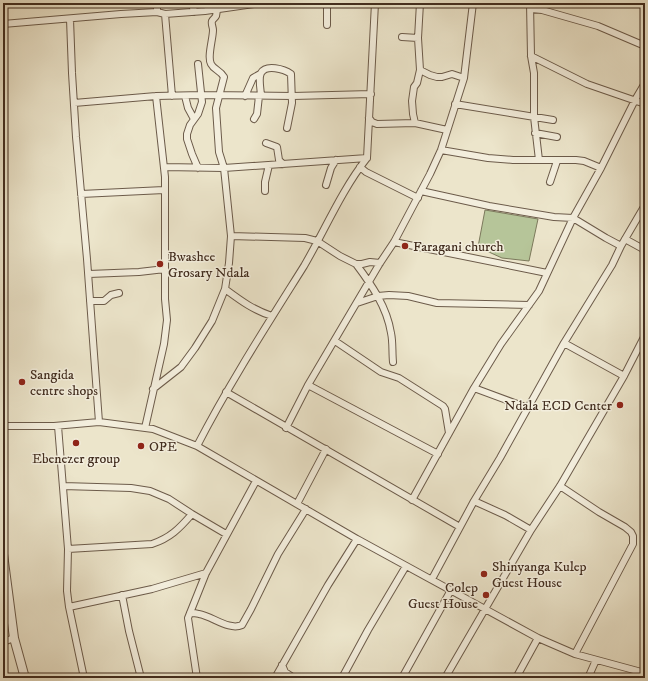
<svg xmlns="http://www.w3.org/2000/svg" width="648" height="681" font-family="'IM FELL DW Pica',serif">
  <rect width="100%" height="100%" fill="#ece5cb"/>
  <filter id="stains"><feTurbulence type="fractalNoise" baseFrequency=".005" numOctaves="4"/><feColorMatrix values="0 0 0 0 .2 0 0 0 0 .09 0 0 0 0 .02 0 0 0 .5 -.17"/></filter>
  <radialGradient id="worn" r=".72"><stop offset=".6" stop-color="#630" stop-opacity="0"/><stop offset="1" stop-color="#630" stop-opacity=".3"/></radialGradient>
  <path fill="#b6c599" stroke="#7c795c" d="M485,210L538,219L529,261L502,258L478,247Z"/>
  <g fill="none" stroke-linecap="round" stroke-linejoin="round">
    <g stroke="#6c5b4a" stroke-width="8">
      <path id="minor" d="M157,3V12
        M192,3L194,12
        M327,3V25
        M530,3L531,56L534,73V117L539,160
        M531,9L542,10L598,26L645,46
        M165,14L172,96
        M70,19L72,73L76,137L87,259L99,422
        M3,24L121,14L157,12L165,14L205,11L261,3
        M402,37L418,38
        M531,56L587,84L645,104
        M198,64L202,102L198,114L190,125L187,134V139L192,154L198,168
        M420,70L430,75L437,77H442L452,74L464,78
        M185,96L188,108L194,119
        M245,96L253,78L260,74
        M261,96C261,90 258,79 261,73C266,64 284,69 291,74L292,103L287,128
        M74,103L156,96L202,95L293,96L371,94
        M455,104L553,120
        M369,118L372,122L377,124L415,123L447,130
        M254,119L257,114L259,96
        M415,123L413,114L412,101L414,87L417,83L420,70L418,38L420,3
        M535,133L557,137
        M266,143L277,147L279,160L283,164
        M441,150L488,158L513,160H576L584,161L601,168
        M164,167L224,168L367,158
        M360,167L366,172L418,198
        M550,182L557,161
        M326,185L331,168L336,160
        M265,191V182L269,165
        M421,191L489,206L554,217L573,218L606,238L621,246L645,205
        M81,194L164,190
        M231,236L305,238L317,241L340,256L356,264H362L370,262L380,263
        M625,239L645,250
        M394,242L547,273
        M356,264C371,284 387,307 391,333C393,342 392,352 393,362
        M89,274L139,272L165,269
        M225,289C240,300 253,310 272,316
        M90,301H104L111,295L119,293
        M357,303L378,296L389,295L408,296L437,303L529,305
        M335,341L381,372L399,378L443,406L445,409L449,433
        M564,343L612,265L621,246
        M308,385L438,454
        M474,388L528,408
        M153,389L181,367L195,348L212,321L225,289L229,263L231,236L224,168L219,152L216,108L224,77C220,70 214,70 211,64C207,57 213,39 213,30C213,27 211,24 212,21C213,19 215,18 216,16L217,10
        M226,392L460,527
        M3,426H54L99,422L153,429L197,446L357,539L538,638L575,654L645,673
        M58,426L68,549L67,591L69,607L84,678
        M145,428L164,344L167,320L165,299V177L156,96
        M286,428L308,385L380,263L394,242L430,174L441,150L464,78L473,3
        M197,446C229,384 267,325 304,266C325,230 341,191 367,158L375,3
        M63,486L131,488L150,491L169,499L192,514L226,534
        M560,486L599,512L625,527L631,532L633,536V544L575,654
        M412,500L474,388L501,344L539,291L573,218L601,168L635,100L645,83
        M474,501L505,515L531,530
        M297,504L326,449
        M68,549L152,544C170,538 179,529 192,514
        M432,579L474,501L500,458L564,343L624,376
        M122,595L129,631L141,678
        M69,607L152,589L206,573
        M190,613C193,613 196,613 199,614C212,616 229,631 242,625L251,609L278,554L306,509
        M3,642L14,638
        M282,665L285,672L294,678
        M197,678L188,618L206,573L256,481
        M275,678L328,585L357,539
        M342,678L368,630L406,566
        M402,678L451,590
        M445,678L531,530L560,486L624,376L645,335
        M516,678L538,638
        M588,678L596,660"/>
    </g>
    <g stroke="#6c5b4a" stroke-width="10">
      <path id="tertiary" d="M3,554L14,638L25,678"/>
    </g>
    <use href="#minor" stroke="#f3eedd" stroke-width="6"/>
    <use href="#tertiary" stroke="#f3eedd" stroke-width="8"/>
  </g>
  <g fill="#8f2418" stroke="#f3eedd" stroke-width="1.5">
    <circle cx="405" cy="246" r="4"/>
    <circle cx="160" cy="264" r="4"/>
    <circle cx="22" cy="382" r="4"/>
    <circle cx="620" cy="405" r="4"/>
    <circle cx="76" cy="443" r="4"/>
    <circle cx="141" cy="446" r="4"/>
    <circle cx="484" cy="574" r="4"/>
    <circle cx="486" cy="595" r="4"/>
  </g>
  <g text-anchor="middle" stroke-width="3" stroke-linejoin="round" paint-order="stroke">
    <g font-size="14" fill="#422d1f" stroke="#f3eedd" text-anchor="start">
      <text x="413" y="251">Faragani church</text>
      <text x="168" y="261">Bwashee<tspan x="168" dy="16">Grosary Ndala</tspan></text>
      <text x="30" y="379">Sangida<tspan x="30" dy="16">centre shops</tspan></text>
      <text x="612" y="410" text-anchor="end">Ndala ECD Center</text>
      <text x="149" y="451">OPE</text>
      <text x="76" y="463" text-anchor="middle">Ebenezer group</text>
      <text x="492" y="571">Shinyanga Kulep<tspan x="492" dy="16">Guest House</tspan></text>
      <text x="478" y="592" text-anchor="end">Colep<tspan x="478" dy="16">Guest House</tspan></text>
    </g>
  </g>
  <rect width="648" height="681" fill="none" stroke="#ece5cb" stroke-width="16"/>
  <rect x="4" y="4" width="640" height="673" fill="none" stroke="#422d1f" stroke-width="2"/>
  <rect x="8" y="8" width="632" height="665" fill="none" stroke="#422d1f"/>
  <rect width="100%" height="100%" filter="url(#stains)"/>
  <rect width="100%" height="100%" fill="url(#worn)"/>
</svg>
